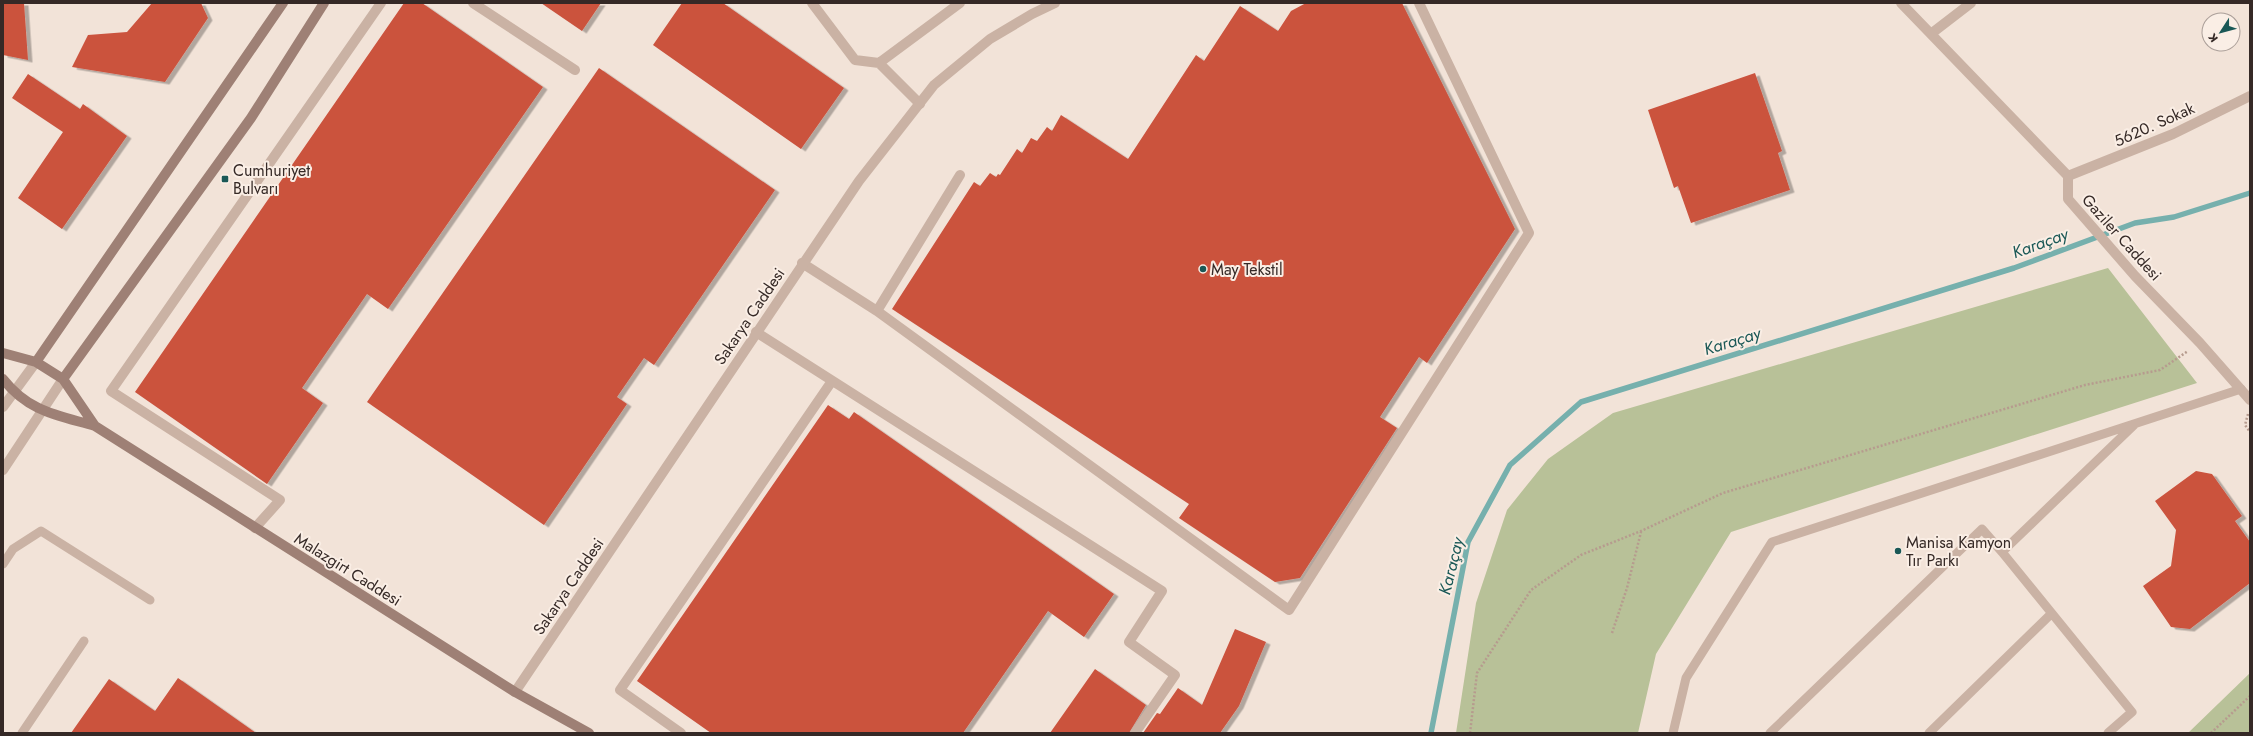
<svg xmlns="http://www.w3.org/2000/svg" width="2253" height="736" font-family="Jost,sans-serif">
  <defs>
    <filter id="shadow"><feDropShadow dx="4.5" dy="2.5" stdDeviation="0" flood-color="#0004"/></filter>
  </defs>
  <rect width="100%" height="100%" fill="#f2e3d8"/>
  <path fill="#b8c198" d="M2108,268L2197,383L1731,532L1656,654L1638,733H1456L1476,603L1507,510L1548,459L1613,413Z
    M2250,673V733H2188Z"/>
  <g fill="none" stroke-linecap="round" stroke-linejoin="round">
    <path stroke="#76b0ad" stroke-width="5.5" d="M1431,733L1468,542L1510,465L1581,402L2014,268L2135,223L2174,217L2250,193"/>
  </g>
  <path fill="#cb523e" filter="url(#shadow)" d="M3,3H24L28,60L3,55Z
    M152,3H201L208,18L165,82L72,67L88,35L127,32Z
    M404,3H422L543,87L388,309L367,294L302,388L323,403L267,484L135,392Z
    M541,3H601L582,31Z
    M682,3H723L844,88L801,149L653,45Z
    M1306,3H1402L1515,229L1427,363L1419,357L1380,417L1397,428L1300,578L1275,582L1179,518L1189,504L892,309L974,182L980,186L990,173L996,177L998,174L1000,175L1017,149L1022,153L1031,138L1037,141L1047,127L1052,131L1061,115L1128,159L1196,55L1204,61L1240,6L1278,31L1291,11Z
    M599,68L775,190L654,365L644,358L617,397L627,404L544,525L367,402Z
    M1755,73L1782,151L1778,153L1790,190L1691,223L1678,186L1674,188L1648,110Z
    M28,74L80,109L83,104L127,136L62,229L18,198L63,132L12,98Z
    M828,405L849,419L854,412L1114,594L1084,637L1048,611L963,733H711L637,681Z
    M2196,471L2212,474L2242,516L2235,521L2250,542V583L2190,629L2171,627L2143,586L2171,566L2176,530L2155,501Z
    M1235,629L1266,642L1239,706L1220,733H1143L1157,713L1160,714L1178,688L1202,705Z
    M1095,669L1146,705L1129,733H1050Z
    M178,678L256,733H71L109,679L155,711Z"/>
  <g fill="none" stroke-linecap="round" stroke-linejoin="round">
    <path stroke="#b69b8e" stroke-width="2.5" stroke-dasharray="2 2" stroke-linecap="butt" d="M2248,414L2245,425L2250,432
      M1612,633L1627,588L1641,532
      M1470,733L1477,673L1531,590L1581,555L1641,531L1723,493L2085,385L2160,370L2188,351
      M2211,733L2250,696"/>
    <path stroke="#cab2a4" stroke-width="9" d="M3,564L13,549L41,531L150,600
      M22,733L84,641
      M1673,733L1686,678L1772,542L2241,389
      M1770,733L1982,529L2002,552
      M1929,733L2051,614
      M2108,733L2132,712L2002,552L2134,425"/>
    <path stroke="#cab2a4" stroke-width="10" d="M473,3L575,70
      M812,3L855,60L879,63L920,104
      M1932,33L1971,3
      M879,63L960,3
      M2068,176L2173,134L2250,96
      M802,263L877,311L1289,610L1529,233L1419,3
      M877,311L960,175
      M756,332L1162,591L1129,642L1175,675L1135,733
      M255,528L280,500L111,391L381,3
      M681,733L620,690L832,381"/>
    <path stroke="#cab2a4" stroke-width="10" d="M1901,3L2068,176V199L2135,276L2200,343L2250,400
      M3,407L36,362
      M3,470L63,379
      M515,692L859,181L934,85L990,39L1032,14L1055,3"/>
    <path stroke="#9e8075" stroke-width="10" d="M3,353L36,362L63,379L95,426
      M36,362L283,3
      M3,379C29,412 57,415 95,426L515,692L589,733
      M63,379L251,118L324,3"/>
  </g>
  <g fill="#1a5856" stroke="#faeee5" stroke-width="1.5">
    <rect x="221" y="175" width="8" height="8" rx="2"/>
    <circle cx="1203" cy="269" r="4"/>
    <circle cx="1898" cy="551" r="4"/>
  </g>
  <g text-anchor="middle" stroke-width="4" stroke-linejoin="round" paint-order="stroke">
    <g font-size="16" fill="#352926" stroke="#faeee5">
      <text transform="translate(2154 124) rotate(-24)" y="6">5620. Sokak</text>
      <text transform="translate(2122 237) rotate(48)" y="6">Gaziler Caddesi</text>
      <text transform="translate(749 316) rotate(-56)" y="6">Sakarya Caddesi</text>
      <text transform="translate(348 569) rotate(32)" y="6">Malazgirt Caddesi</text>
      <text transform="translate(568 586) rotate(-56)" y="6">Sakarya Caddesi</text>
    </g>
    <g font-size="16" fill="#352926" stroke="#faeee5" text-anchor="start">
      <text x="233" y="176">Cumhuriyet<tspan x="233" dy="18">Bulvarı</tspan></text>
      <text x="1211" y="275">May Tekstil</text>
      <text x="1906" y="548">Manisa Kamyon<tspan x="1906" dy="18">Tır Parkı</tspan></text>
    </g>
    <g font-size="17" font-style="italic" fill="#1a5856" stroke="#faeee5">
      <text transform="translate(2040 243) rotate(-20)" y="6">Karaçay</text>
      <text transform="translate(1732 341) rotate(-17)" y="6">Karaçay</text>
      <text transform="translate(1451 566) rotate(-76)" y="6">Karaçay</text>
    </g>
  </g>
  <rect width="2253" height="736" fill="none" stroke="#352926" stroke-width="8"/>
  <g transform="translate(2221 32) rotate(234)"><circle r="19" fill="#faeee5" stroke="#ab9f99"/>
  <path d="M0-3L7 15L0 10L-7 15Z" fill="#1a5856"/>
  <text y="-6" font-size="11" font-weight="bold" text-anchor="middle" fill="#352926">K</text>
  </g>
</svg>
